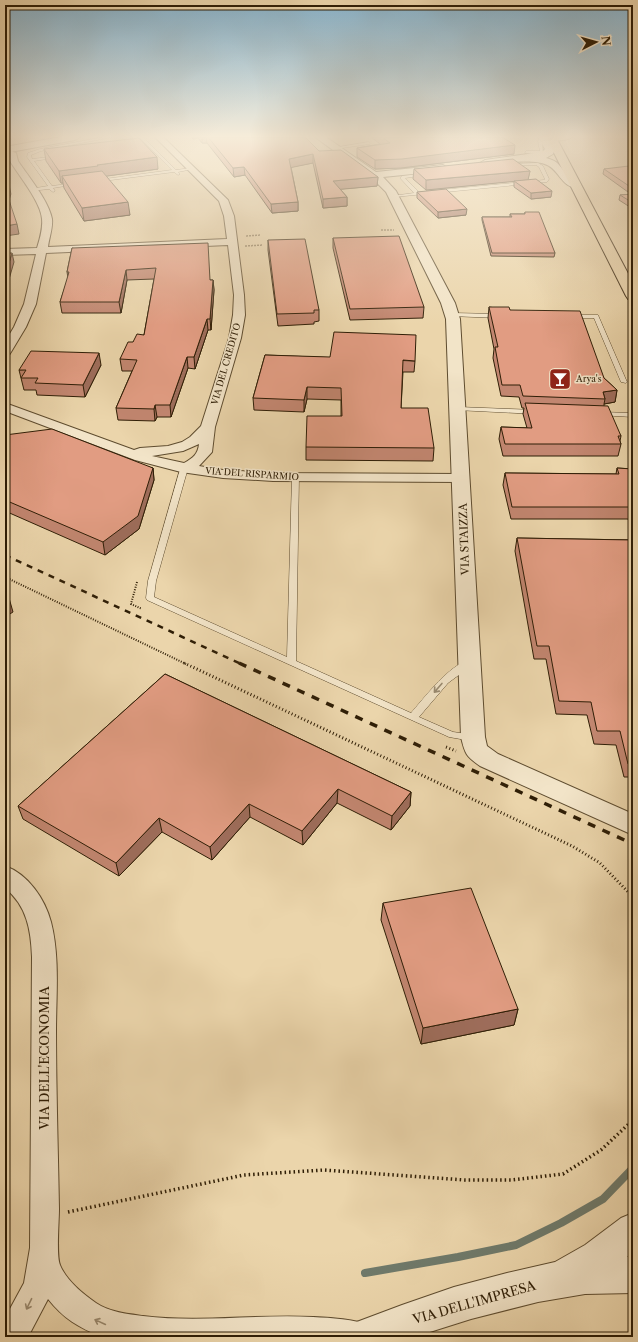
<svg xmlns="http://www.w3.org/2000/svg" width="638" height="1342" font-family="'Libre Caslon Text',serif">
  <rect width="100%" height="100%" fill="#ebd5ab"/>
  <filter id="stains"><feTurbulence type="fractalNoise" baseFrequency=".005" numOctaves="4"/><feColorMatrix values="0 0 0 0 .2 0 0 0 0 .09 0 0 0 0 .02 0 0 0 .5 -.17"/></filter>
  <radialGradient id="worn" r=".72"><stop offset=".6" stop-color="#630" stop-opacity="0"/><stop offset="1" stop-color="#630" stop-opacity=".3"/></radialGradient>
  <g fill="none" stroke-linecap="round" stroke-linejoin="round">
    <path stroke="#6f7a6b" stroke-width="8" d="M365,1273L458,1257L516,1245L561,1223L603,1199L633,1168"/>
    <g stroke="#5e4c2f" stroke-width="1">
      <path id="service" d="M104,137H112L41,151L31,155L32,159L58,156L60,157L34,161L52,186L75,183L77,184L53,188L55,191L53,192L49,189L30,191V189L48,186L27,157L28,153L40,149Z
        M139,137H143L176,170L191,168L193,169L178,172L180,174L178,175L174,172L95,182L97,180L172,170Z
        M543,137L546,138L542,141L543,153L535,154L525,153L526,151H540L538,141Z
        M369,142L370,144L335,149L333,148Z
        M538,163L543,166L549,179L547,182L394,197L392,196L414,193L400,178L402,176L428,173L426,175L405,178L419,192L544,180L545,179L539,167L536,165L510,166L508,165L510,164Z
        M452,313L499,314L502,316L499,318L450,316L449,315Z
        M568,315H598L627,382L626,383L621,382L594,318H570L568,317Z
        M458,407L536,410L539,412L536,414L456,410V408Z
        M599,412L633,413V417L597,415V413Z
        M181,466H187L188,468L156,581L154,597L287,657L292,477L296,475H299L296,661L411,713C421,702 455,657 471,662L472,664L471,666L448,683L419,717L453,732L475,735L477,737L475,739L472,741L449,737L147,600L146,598L148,581Z"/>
    </g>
    <g stroke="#5e4c2f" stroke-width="2">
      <path id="minor" d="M155,137H163L228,200L234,216L244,295L245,315L241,338L215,427L212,452L199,466L223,470L273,473L461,474L466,475L468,478L466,481L461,482L273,481L223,478L181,472L135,460L5,411V403L134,450L140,448L168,446L182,442L190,437L201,426L229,338L233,315L234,295L228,245L46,253L36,304L26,327L11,352L9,355L5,356V342L14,327L24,304L36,254L5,255V249L37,248C40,238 43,229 42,219C41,202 19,176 10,161L9,156L5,154V149L16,153L18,161C28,176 49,201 52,219C53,228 49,238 48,247L227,239L224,216L219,201ZM199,444C198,454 193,458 184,463L152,456L183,451Z
        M548,137H572C567,141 555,141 548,140Z
        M5,866C28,874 45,899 51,922C60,957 56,996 56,1031C56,1091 58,1150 59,1209C59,1221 56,1256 60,1265C66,1280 83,1294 96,1303C109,1312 128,1314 143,1316C199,1323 256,1314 313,1317C332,1318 353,1319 372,1326L376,1337H102C78,1327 64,1319 48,1299L28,1337H5V1318L24,1283L30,1248L32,957C31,930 27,906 5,888Z"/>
    </g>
    <g stroke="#5e4c2f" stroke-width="2">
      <path id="tertiary" d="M60,137H80L75,140L5,153V147Z
        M315,137H326L376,172L443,165L448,168L443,171L383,177L396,191L455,303L460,319L485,737L487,746L498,754L633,814V835L480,766C466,756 465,754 461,737L446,319L441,303L386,192L374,180Z
        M538,137H548L555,149L553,154L546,158C561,162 558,166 568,175C573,179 578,181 581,185L580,187C564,191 559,171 549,166C533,157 502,164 485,166L480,163L485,160L542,152L545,149Z
        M633,1213V1252L627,1257H633V1293L585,1294L538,1302L471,1319L414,1337H349L354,1323L402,1305L454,1287L507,1273L555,1262L585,1245L621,1218Z"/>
    </g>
    <g stroke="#2f1e06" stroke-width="2">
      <path id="primary" d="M546,137H556L633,283V300L628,299L626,296Z"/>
    </g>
    <path stroke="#2f1e06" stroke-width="1.5" stroke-dasharray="0.5 1" stroke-linecap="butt" d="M381,230H394
      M246,236L261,235
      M245,246L263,245"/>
    <path stroke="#2f1e06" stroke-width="2" stroke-dasharray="1 1.5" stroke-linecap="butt" d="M5,577L186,664
      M137,582L131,604L142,609"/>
    <path stroke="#2f1e06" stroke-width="3" stroke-dasharray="1 2.5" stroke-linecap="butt" d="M184,663L572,846L600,863L633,897
      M446,747L456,751"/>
    <path stroke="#2f1e06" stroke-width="3.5" stroke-dasharray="1.5 3" stroke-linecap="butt" d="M68,1212L244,1175L324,1170L465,1180H511L563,1174L601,1150L633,1120"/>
    <use href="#service" fill="#f2e4c8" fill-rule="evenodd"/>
    <use href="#minor" fill="#f2e4c8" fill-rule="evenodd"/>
    <use href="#tertiary" fill="#f2e4c8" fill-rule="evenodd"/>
    <use href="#primary" fill="#ebd5ab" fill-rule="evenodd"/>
    <path stroke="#2f1e06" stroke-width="2.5" stroke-dasharray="6 6" stroke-linecap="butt" d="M5,555L241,664"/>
    <path stroke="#2f1e06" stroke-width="3.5" stroke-dasharray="8 8" stroke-linecap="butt" d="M239,663L633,844"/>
  </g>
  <path fill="#c28670" stroke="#2f1e06" d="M191,137H305L319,151L378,177L377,186L340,189L347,197V206L323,208L313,163L291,167L298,202V211L272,213L245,175L234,177L207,143H202L198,138L193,139Z
    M371,137H502L514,154L401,168L375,169L357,157V148L380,144Z
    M44,149L158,169L106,176L130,215L84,221L64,188L63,183H61L46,161Z
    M414,169L530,171L528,179L551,197L531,199L514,187V181L426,190L413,179Z
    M604,169H633V191L628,192L603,174Z
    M417,192L466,215L438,218L417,198Z
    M633,194V209L619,200L620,195Z
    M525,212L555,253L554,257L491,256L482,220V217H510V214H525Z
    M333,238L424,307L423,318L350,320L333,248Z
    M268,240L319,310V321L314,322V324L278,326L268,250Z
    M72,248L211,280H213L214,290L211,330H208L195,369L188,368L171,417H157L155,421L118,420L116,408L132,371H122L120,359L133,342L144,335L154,279L127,280L121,313H62L60,302L68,278L67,272Z
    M489,307L510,310L604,378L617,390L615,402L604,404V406L621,436L620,441L621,444L618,456H503L499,439L501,427L527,428L523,414L524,408H522L519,397L501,396L493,358L494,349L488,318Z
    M265,355L415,361L414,372H403L401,408L434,448L433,461L306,460V447L341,416V400L307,399L304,412L254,410L253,398Z
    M101,365L85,397L37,395L36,390H24L19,370Z
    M5,435L153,468L154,480L139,529L105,555L5,511Z
    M617,468L633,469V521H629L628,519H511L503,485L505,473L616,474Z
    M517,538L633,540V777H624L616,745L594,744L587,715L556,714L546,659H534L515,551Z
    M165,674L411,792L410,806L391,830L337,803L303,845L250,817L212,860L162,832L119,876L23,819L18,806Z
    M383,903L518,1009L514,1025L421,1044L381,920Z"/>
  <path fill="#9e6d5b" stroke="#2f1e06" d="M193,137H198V138L193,139Z
    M202,137H206L207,143H202Z
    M515,145L514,154L401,168L375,169V160Z
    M313,154V163L289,168V159Z
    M157,157L158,169L100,177L62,176L63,183H61L59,171L97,165Z
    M244,167L245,175L234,177L233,168Z
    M530,171L528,180L426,190V180Z
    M378,177L377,186L333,190V181Z
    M9,185L11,194L8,203L7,194Z
    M629,186H633V191L628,192Z
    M552,191L551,197L531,199V193Z
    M347,197V206L323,208V199Z
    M128,202L130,215L84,221L82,208Z
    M298,202V211L272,213L271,204Z
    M467,209L466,215L438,218V212Z
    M17,224L19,234L5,236V226Z
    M12,253L14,262L5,293V276Z
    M126,270L127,280L121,313L119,302Z
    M213,280L214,290L211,330L210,319Z
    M207,319L208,330L195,369L194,357Z
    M99,353L101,365L85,397L83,385Z
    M187,357L188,368L171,417L170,405Z
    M307,387V399L304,412V400Z
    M617,390L615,402L604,404L605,399L603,392Z
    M155,405L157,417L155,421L154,409Z
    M153,468L154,480L139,529L105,555L103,542Z
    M9,598L13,612L5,617V601Z
    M338,789L337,803L303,845L302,831Z
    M411,792L410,806L391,830L392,816Z
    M249,804L250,817L212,860L210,847Z
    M159,818L162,832L119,876L116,863Z
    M518,1009L514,1025L421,1044L423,1028Z"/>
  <path fill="#e19c82" stroke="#2f1e06" d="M208,137H305L319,151L341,150L378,177L333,181L347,197L323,199L313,154L289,159L298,202L271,204L244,167L233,168Z
    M382,137H502L515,145L402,159L375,160L357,148L390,143Z
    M139,138L157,157L97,165L98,166L59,171L44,149Z
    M513,159L530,171L426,180L414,169Z
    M629,166L633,169V186H629L604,169Z
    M102,171L128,202L82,208L62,176Z
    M5,175L8,181L9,185L7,194L17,224L5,226Z
    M536,179L552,191L531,193L514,181Z
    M446,189L467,209L438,212L417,192Z
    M633,194V203L620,195Z
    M525,212H539L555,253H492L482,217H512L510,214H525Z
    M399,236L424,307L350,309L333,238Z
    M305,239L319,310H314V313L277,314L268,240Z
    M208,243L210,280H213L210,319H207L194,357H187L170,405H155L154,409L116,408L137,360L120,359L128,342H133L137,334L144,335L156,268L126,270L119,302H60L69,272H67L72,248Z
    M5,253H12L5,276Z
    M489,307H509L510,310L580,311L604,378L617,390L603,392L605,399L523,396L520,385H502L495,347H498Z
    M334,332L416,335L415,361L403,360L401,408H428L434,448L306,447L307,416H342L341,388L307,387L304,400L253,398L265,355L330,357Z
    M31,351L99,353L83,385L35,383L38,378H21L26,370H19Z
    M525,403L608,406L621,436H618L621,444H505L501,427L532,428Z
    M52,429L153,468L138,516L103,542L5,500V435Z
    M617,468L633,469V509H632L631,507H512L505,473L619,474Z
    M517,538L633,540V764H628L620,731H597L591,702L559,701L549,646H537Z
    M5,596L9,598L5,601Z
    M165,674L411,792L392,816L338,789L302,831L249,804L210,847L159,818L116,863L18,806Z
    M471,888L518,1009L423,1028L383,903Z"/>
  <defs><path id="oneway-shaft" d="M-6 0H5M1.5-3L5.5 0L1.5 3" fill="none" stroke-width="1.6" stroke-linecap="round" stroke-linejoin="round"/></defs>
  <g stroke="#9a8b71">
    <use href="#oneway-shaft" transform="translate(438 688) rotate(131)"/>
    <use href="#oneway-shaft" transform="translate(29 1304) rotate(116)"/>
    <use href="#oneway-shaft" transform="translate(100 1322) rotate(-155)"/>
  </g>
  <linearGradient id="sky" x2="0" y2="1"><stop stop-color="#88b6d1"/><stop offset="0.42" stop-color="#f6ecd9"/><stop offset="1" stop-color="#f6ecd9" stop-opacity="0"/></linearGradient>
  <rect width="638" height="325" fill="url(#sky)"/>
  <defs>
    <g id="bar-square" transform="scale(1.15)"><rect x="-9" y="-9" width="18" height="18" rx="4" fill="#8f2418" stroke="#f2e4c8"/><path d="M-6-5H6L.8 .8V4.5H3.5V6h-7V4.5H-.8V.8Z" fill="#fff"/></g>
  </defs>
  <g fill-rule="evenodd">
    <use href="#bar-square" x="560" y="379"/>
  </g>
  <g text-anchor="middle" stroke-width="3" stroke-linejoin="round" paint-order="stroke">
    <g font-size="9" fill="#2f1e06" stroke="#f2e4c8">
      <text transform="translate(226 364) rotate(-74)" y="3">VIA DEL CREDITO</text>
      <text transform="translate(252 474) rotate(4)" y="3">VIA DEL RISPARMIO</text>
    </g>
    <g font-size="9" fill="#2f1e06" stroke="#f2e4c8" text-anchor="start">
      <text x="576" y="382">Arya's</text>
    </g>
    <g font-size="11" fill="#2f1e06" stroke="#f2e4c8">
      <text transform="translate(464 539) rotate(-92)" y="4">VIA STAIZZA</text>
    </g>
    <g font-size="13" fill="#2f1e06" stroke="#f2e4c8">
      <text transform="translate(44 1058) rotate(-90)" y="5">VIA DELL'ECONOMIA</text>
      <text transform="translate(474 1302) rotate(-16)" y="5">VIA DELL'IMPRESA</text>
    </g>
  </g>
  <rect width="638" height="1342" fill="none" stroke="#ebd5ab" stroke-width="20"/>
  <rect x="6" y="6" width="626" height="1330" fill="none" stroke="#2f1e06" stroke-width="2"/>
  <rect x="10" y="10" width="618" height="1322" fill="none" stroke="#2f1e06"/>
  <g transform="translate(596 42) rotate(84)" stroke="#f2e4c8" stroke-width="3" paint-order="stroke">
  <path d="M0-3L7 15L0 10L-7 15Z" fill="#2f1e06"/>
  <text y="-6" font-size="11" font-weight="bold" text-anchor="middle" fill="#2f1e06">N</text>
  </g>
  <rect width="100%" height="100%" filter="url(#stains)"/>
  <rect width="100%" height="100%" fill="url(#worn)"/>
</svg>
